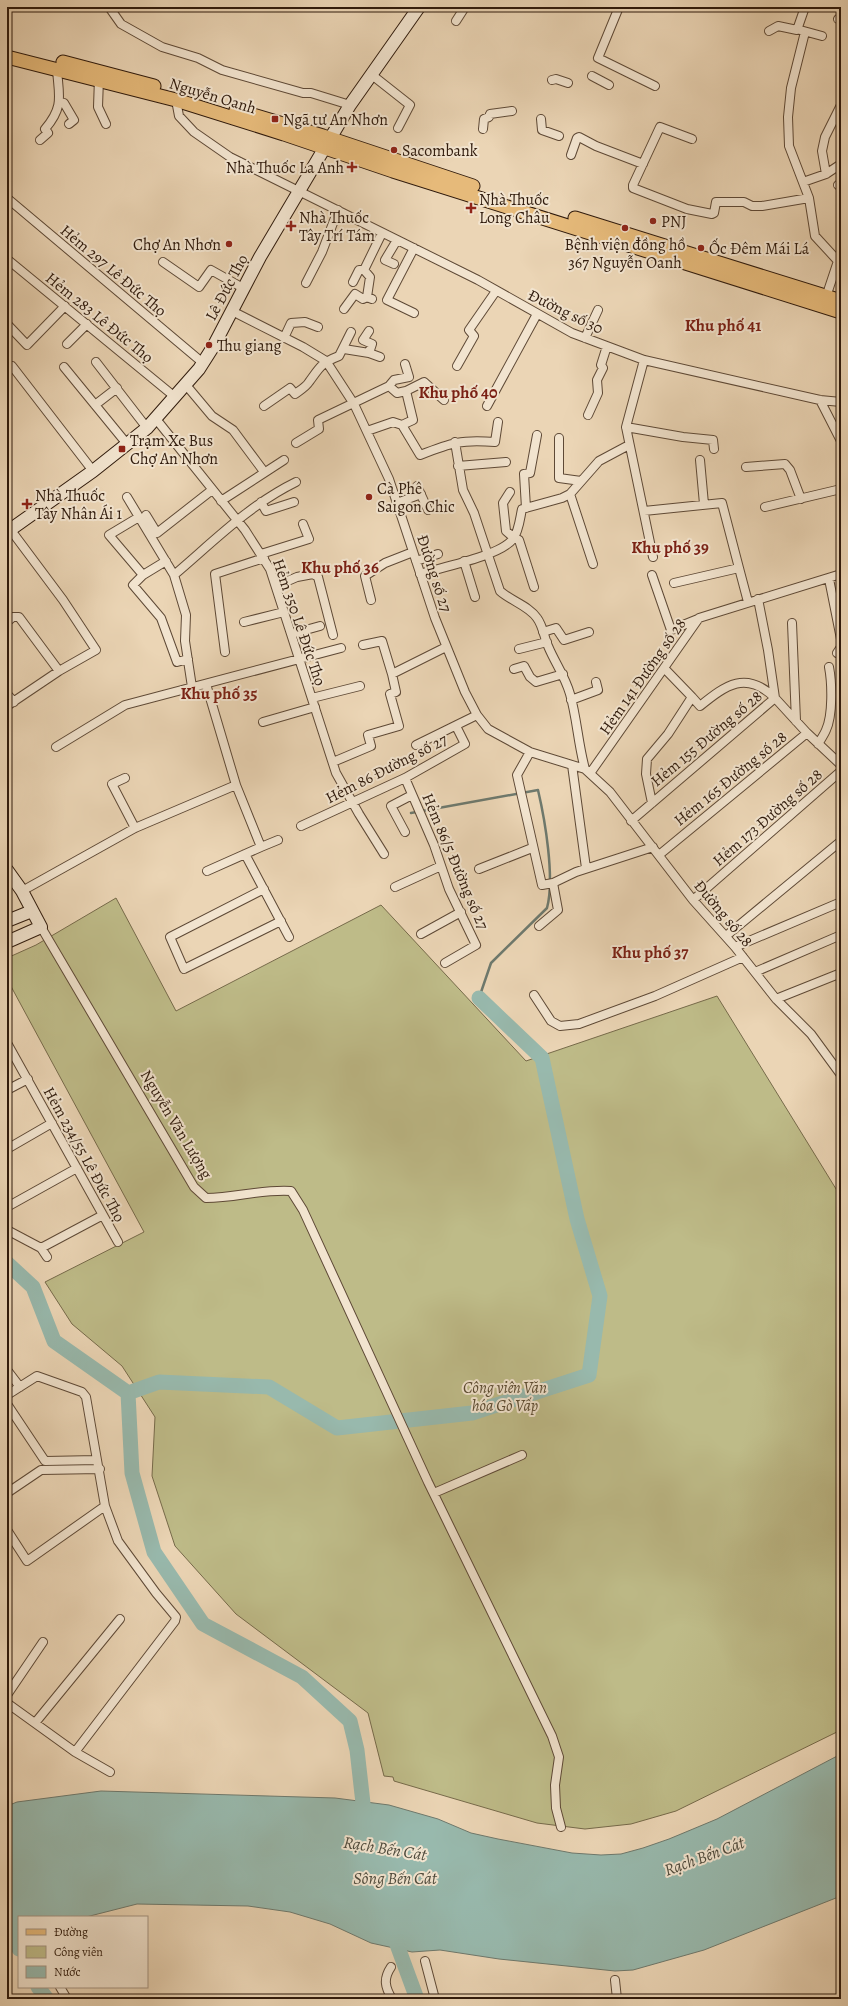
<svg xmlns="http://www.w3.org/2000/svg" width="848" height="2006" font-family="Alegreya,serif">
  <rect width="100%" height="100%" fill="#ebd5b5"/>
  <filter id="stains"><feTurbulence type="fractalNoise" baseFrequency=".005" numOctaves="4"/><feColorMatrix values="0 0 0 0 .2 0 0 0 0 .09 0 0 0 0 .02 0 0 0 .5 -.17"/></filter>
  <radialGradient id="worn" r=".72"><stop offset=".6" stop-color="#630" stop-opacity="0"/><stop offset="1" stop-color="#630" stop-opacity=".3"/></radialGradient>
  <path fill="#bebb88" stroke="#766a4a" d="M116,898L176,1011L381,905L526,1061L717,996L841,1197V1730L676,1811L631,1824L585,1829L537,1823L394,1781L393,1777L384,1776L368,1713L236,1614L175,1546L152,1476L155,1417L122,1366L72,1324L45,1282L144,1232L7,979V958L36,945Z"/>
  <path fill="#98b9ad" stroke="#6e796d" d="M841,1754V1896L704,1950L633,1970L615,1971L499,1959L440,1950L412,1952L371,1943L330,1924L290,1912L248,1906L137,1904L86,1917H19V1940L7,1946V1806L17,1802L101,1791L335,1798L389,1805L438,1819L471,1833L498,1839L572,1853L601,1855L621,1854L643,1848L669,1839L717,1819Z"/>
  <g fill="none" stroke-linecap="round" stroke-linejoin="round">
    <path stroke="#6e796d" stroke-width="2.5" d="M411,813L538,790C545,820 555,878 547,908L491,963L479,998"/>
    <path stroke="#98b9ad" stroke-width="15" d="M7,1263L33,1287L54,1341L128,1393
      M365,1821L357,1750L350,1721L302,1677L203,1624L154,1552L132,1473L128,1393L159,1382L269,1387L337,1428L472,1413L589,1375L600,1296L577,1219L542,1058L479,998
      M7,1928L19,1949
      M392,1931L417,1999
      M38,1987L47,1999"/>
    <g stroke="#5e4936" stroke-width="10">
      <path id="street" d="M109,7L121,24L162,47L198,58L222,70L303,93H311L350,105
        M619,7L598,58L655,86
        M838,19L841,20
        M456,21L465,7
        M800,30L822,36
        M769,31L778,26L797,30L805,7
        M805,32L791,88L788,117L789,146L809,198L815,236L838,261L826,297
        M372,75L410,105L398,128
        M592,76L609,85
        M99,78L98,107L106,124
        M552,80L556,79L568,83
        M176,100L179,116L194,132L230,157L478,280L572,333L644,360L820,400L841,402
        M60,102L64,103L74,120L69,124
        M541,119L542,130L559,136
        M483,129L484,119L489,117L490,114L512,111
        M692,139L660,127L633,185V188L687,209L712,214L714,213L716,202H744L752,206H762L809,198
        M40,140L48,133L45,129C64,107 59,96 57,70
        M571,155L577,138L579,137L596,146L643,164
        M826,174L822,151L825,137L841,105
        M803,182L826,174L841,164
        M838,185L841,187
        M7,198L203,363
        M414,248L387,300L414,313
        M7,259L175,397
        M163,262L199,287L211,270L243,288
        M394,264L385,260L397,240
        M353,282L359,270H364
        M306,283L322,252L338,210
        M372,299L367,297L370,277L364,270L382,233
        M344,309L355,294L363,299L367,297
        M232,311L303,347L326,361L354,404L389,479L435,618L465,692L477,715L488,729L530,752L585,769L610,792L693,900L735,947L776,999L811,1034L841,1075
        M7,324L27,345L65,306
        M284,338L291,323L305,322L318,327
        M585,338L598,310
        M67,344L87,324
        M344,349L369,353L380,357
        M369,353L372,344L363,340L369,331
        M644,360L626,427L653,557
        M96,362L147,428
        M12,366L93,471
        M457,366L474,336L469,330L496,291
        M64,367L127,444
        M186,385L212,416L233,430L262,469
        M389,386L397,393L406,391
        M820,400L841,441
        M95,405L117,388
        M264,406L290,388L295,394C299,391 306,387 309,382C320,367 321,363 339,356L351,332
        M487,406L537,314
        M588,415L598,393L597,380L603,368L601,365L607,346
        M156,419L245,530L270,569L336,773L359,814L384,854
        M402,425L420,455C451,443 461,439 495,442L498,422
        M626,427L683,437L713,440L714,449
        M367,431L393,422L402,425L413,420L406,391L424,382L444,400
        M559,438V478L581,481
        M455,442L463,490L474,513L500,591C511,601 529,606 537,618C543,626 544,637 548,646C555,663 565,676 570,694C577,718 578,744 585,769
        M296,443L319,429L318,420L389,386L394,380L409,377L405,364
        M700,460L704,504
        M458,466L506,462
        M746,467L785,464L790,470L801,499
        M417,486L428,510
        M510,492L503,503L506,531L514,538L519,540L534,587
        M570,494L593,564
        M127,497L174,575L186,615L185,641L192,687
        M221,501L284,460
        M261,502L266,511L294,502
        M397,503L421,494
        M765,507L841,489
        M526,508L524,474L530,473L537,435
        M644,511L722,503L739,568
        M146,515L157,533L212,490
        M139,517L109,535L143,575
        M261,554L309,539L303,524
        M166,561L143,575L133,585L161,618L177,662L188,659
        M416,561L438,554
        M464,561L475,597
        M420,574C443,567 500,556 513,539C519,531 520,518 522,509L562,498L570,494L599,461L629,445
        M174,575C213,542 249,505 296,482
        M652,575L671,630L698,619
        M829,579L841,639
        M674,583L739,568L748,602
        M276,586L297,577L313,574L318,577L333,635
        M758,599L768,650L775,698
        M371,600L365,576L385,563L413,552
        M7,622L13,617H19L59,671
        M244,622L284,612
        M792,623L796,721
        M543,632L556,628L564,640L589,632
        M291,634L320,626
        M363,645L382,641L392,674
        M519,649L547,642
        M225,652L215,574L264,558
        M837,653L841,647
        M664,668L692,697
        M514,669L524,666L530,677L536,682L563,674
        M7,694L14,702
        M312,698L360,686
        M571,700L598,690L596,682
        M7,706L59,671L96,650L63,600L10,529
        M263,722L315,707
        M807,733L841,765
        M818,744C821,739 824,735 826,730C833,715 832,683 829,667
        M416,745L477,715
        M56,747L125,705L341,648
        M530,752L517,775L542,885L553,883
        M333,762L371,746L368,735L399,726L390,694L396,692L392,674L446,647
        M572,765L586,868
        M591,772L699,618L841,574
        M125,778L112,784L135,828
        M405,778L434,845L449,889L476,945L445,963
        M652,803L646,774L647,759L668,734L692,697L700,706C726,685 746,670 775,698
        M631,821L775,698L807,733L659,855
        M301,826L405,778L465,744L456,726
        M405,832L391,806L412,795
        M261,847L278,840
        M245,854L289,937
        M479,869L532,848
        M207,871L261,847L236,785
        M395,887L441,866
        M264,889L170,937L184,969L281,921
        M22,891L135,828L236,785L206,684
        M693,900L841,771
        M539,926L558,910L553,883L576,872L653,847
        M41,927L194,1187L206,1198C236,1198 261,1189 291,1191L303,1210L428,1482L552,1736L559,1757L555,1785L556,1808L561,1827
        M421,934L461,912
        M726,936L841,841
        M735,947L841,902
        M755,972L841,935
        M534,995L551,1021L560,1026L579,1024L655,996L743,957
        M776,999L841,973
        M7,1043L118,1242
        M7,1090L28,1079
        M7,1149L52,1123
        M7,1207L77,1168
        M7,1230L41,1248L47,1257
        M41,1248L103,1215
        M7,1370L20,1387
        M7,1395L37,1376L82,1392L86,1397L105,1506L118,1541L156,1593L176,1617L175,1621L75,1752
        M7,1404L45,1461L97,1460
        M7,1493L41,1470L100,1469
        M434,1493L522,1455
        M7,1530L27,1561L105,1506
        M7,1695L43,1642
        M7,1703L75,1752L110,1772
        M35,1723L120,1619
        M425,1961L435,1999
        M391,1967C383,1979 385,1987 392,1999
        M615,1980L617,1999
        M60,1987L67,1999"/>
    </g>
    <g stroke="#2f1a0c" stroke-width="14">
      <path id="secondary" d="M7,532L93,471L127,444L147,428L199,369L213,347L260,257L350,105L419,7
        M7,870L22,891L41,927L7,942
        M7,921L32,911"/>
    </g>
    <g stroke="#2f1a0c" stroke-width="15">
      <path id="primary" d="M7,57L176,100L284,134L393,171L841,312
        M63,62L154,86
        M236,110L323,136L473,186
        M575,218L841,301"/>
    </g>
    <use href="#street" stroke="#f2e4cf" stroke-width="8"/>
    <use href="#secondary" stroke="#f2e4cf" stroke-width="12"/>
    <use href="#primary" stroke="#e6ba7a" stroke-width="13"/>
  </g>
  <g fill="#8f2418" stroke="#f2e4cf" stroke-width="1.5">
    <rect x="271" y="115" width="8" height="8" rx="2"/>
    <circle cx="394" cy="150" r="4"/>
    <path d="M350 161h4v4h4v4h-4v4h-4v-4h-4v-4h4z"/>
    <path d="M469 202h4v4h4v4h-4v4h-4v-4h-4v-4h4z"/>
    <circle cx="653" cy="221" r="4"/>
    <path d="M289 220h4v4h4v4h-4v4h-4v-4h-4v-4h4z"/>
    <circle cx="625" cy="228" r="4"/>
    <circle cx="229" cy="244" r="4"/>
    <circle cx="701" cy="248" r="4"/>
    <circle cx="209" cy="345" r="4"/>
    <rect x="118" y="445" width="8" height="8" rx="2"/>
    <circle cx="369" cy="497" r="4"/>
    <path d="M25 498h4v4h4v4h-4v4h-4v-4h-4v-4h4z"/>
  </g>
  <g text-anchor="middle" stroke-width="4" stroke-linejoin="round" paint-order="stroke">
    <g font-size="16" fill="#2f1a0c" stroke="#f2e4cf">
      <text transform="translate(213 95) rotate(17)" y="6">Nguyễn Oanh</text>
      <text transform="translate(114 270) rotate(40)" y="6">Hẻm 297 Lê Đức Thọ</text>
      <text transform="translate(226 287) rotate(-62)" y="6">Lê Đức Thọ</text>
      <text transform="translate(566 311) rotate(26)" y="6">Đường số 30</text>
      <text transform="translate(100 317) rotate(39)" y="6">Hẻm 283 Lê Đức Thọ</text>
      <text transform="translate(435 573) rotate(72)" y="6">Đường số 27</text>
      <text transform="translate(300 622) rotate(71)" y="6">Hẻm 350 Lê Đức Thọ</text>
      <text transform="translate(642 676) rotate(-55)" y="6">Hẻm 141 Đường số 28</text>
      <text transform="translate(706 738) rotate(-40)" y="6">Hẻm 155 Đường số 28</text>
      <text transform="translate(386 768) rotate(-27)" y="6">Hẻm 86 Đường số 27</text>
      <text transform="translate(730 778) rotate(-39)" y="6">Hẻm 165 Đường số 28</text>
      <text transform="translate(767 817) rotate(-41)" y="6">Hẻm 173 Đường số 28</text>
      <text transform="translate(456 861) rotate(67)" y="6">Hẻm 86/5 Đường số 27</text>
      <text transform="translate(724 913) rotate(50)" y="6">Đường số 28</text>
      <text transform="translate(177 1124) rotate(59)" y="6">Nguyễn Văn Lượng</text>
      <text transform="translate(85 1154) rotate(61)" y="6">Hẻm 234/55 Lê Đức Thọ</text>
    </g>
    <g font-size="16" fill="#2f1a0c" stroke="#f2e4cf" text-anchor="start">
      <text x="283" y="125">Ngã tư An Nhơn</text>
      <text x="402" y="156">Sacombank</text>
      <text x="344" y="173" text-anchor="end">Nhà Thuốc La Anh</text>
      <text x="479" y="205">Nhà Thuốc<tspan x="479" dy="18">Long Châu</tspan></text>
      <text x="299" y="223">Nhà Thuốc<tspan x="299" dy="18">Tây Trí Tám</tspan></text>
      <text x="661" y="227">PNJ</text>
      <text x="221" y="250" text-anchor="end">Chợ An Nhơn</text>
      <text x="625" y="250" text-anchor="middle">Bệnh viện đồng hồ<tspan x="625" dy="18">367 Nguyễn Oanh</tspan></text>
      <text x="709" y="254">Ốc Đêm Mái Lá</text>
      <text x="217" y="351">Thu giang</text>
      <text x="130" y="446">Trạm Xe Bus<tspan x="130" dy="18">Chợ An Nhơn</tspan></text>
      <text x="377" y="494">Cà Phê<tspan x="377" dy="18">Saigon Chic</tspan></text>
      <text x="35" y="501">Nhà Thuốc<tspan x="35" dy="18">Tây Nhân Ái 1</tspan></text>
    </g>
    <g font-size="16" font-style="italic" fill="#5a4a31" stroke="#f2e4cf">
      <text x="505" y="1393">Công viên Văn<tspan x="505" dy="18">hóa Gò Vấp</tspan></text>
    </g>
    <g font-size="17" font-weight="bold" fill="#7a1f14" stroke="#f2e4cf">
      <text x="723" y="331">Khu phố 41</text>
      <text x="458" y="398">Khu phố 40</text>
      <text x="670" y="553">Khu phố 39</text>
      <text x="340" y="573">Khu phố 36</text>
      <text x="219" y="699">Khu phố 35</text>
      <text x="650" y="958">Khu phố 37</text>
    </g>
    <g font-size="17" font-style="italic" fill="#4e4a3c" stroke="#f2e4cf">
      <text transform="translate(385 1848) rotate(9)" y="6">Rạch Bến Cát</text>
      <text transform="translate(704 1856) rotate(-20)" y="6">Rạch Bến Cát</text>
      <text x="395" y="1884">Sông Bến Cát</text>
    </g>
  </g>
  <rect width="848" height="2006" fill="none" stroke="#ebd5b5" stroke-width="24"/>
  <rect x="8" y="8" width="832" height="1990" fill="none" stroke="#2f1a0c" stroke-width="2"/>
  <rect x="12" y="12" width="824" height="1982" fill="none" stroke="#2f1a0c"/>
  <rect x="18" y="1916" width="130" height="72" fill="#f2e4cf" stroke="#a49381"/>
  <rect x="26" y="1929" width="20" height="6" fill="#e6ba7a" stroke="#a49381"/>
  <text x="54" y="1936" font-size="12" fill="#2f1a0c">Đường</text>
  <rect x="26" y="1946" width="20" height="12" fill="#bebb88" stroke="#a49381"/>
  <text x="54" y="1956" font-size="12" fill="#2f1a0c">Công viên</text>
  <rect x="26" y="1966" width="20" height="12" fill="#98b9ad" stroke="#a49381"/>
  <text x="54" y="1976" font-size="12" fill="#2f1a0c">Nước</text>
  <rect width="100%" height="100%" filter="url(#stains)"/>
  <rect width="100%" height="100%" fill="url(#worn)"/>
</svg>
